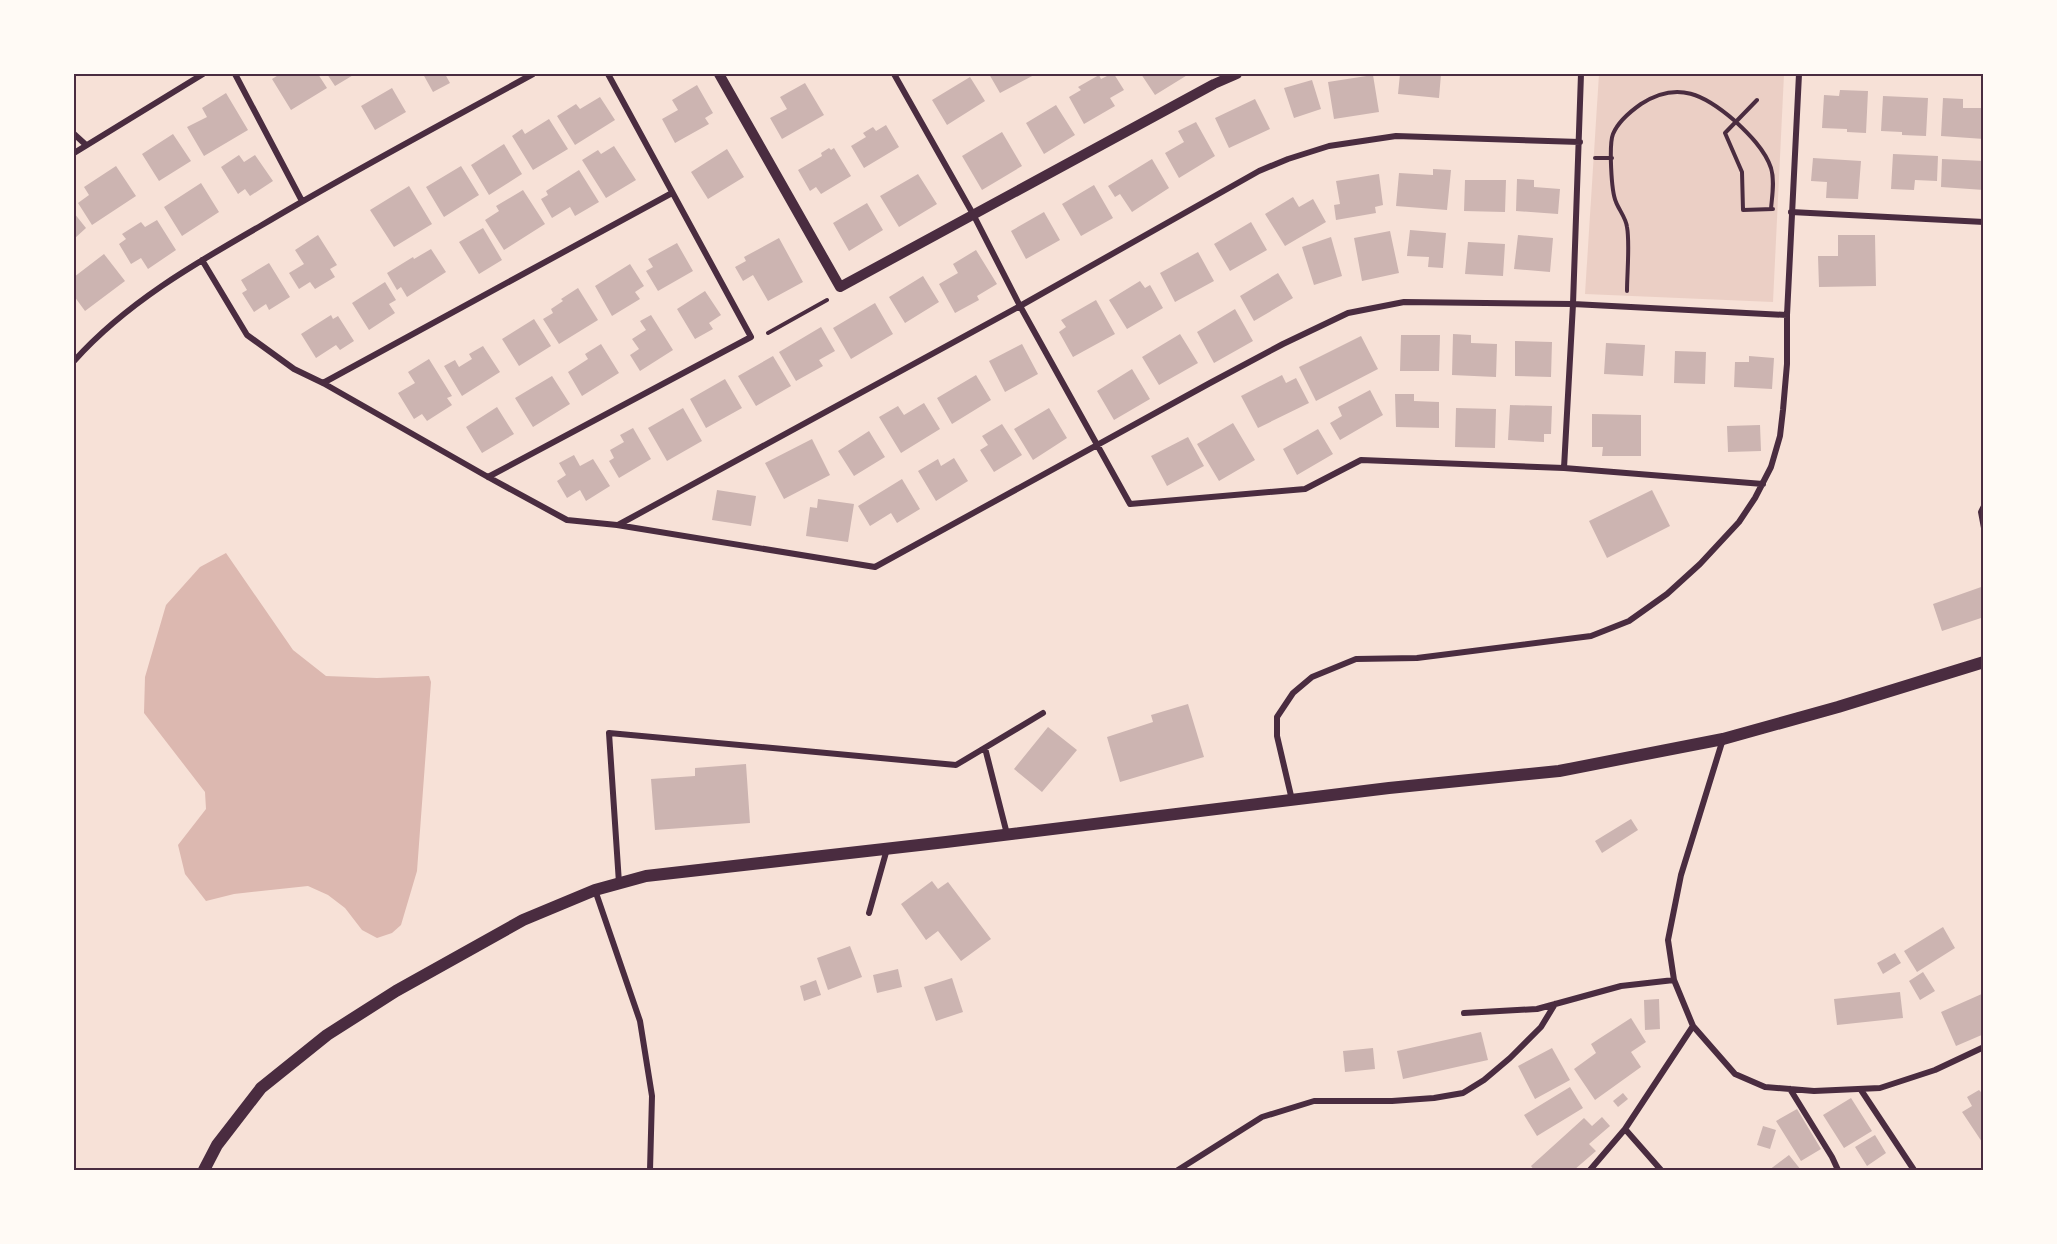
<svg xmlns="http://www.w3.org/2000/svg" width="2057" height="1244" font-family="Merriweather,serif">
  <rect width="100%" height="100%" fill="#f7e1d7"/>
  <path fill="#ebcfc5" d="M1599,74H1784L1773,302L1585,294Z"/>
  <path fill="#dcb8b0" d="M226,553L293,650L326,676L377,678L429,676L431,682L417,871L401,925L392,933L377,938L362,930L345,908L328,895L308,886L234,894L206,901L185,874L178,845L206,809L205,792L144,713L145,677L166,605L200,567Z"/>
  <path fill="#ccb4b1" d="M280,74H318L327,88L291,110L272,79Z
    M327,74H355L335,86Z
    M423,74H445L450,83L433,92Z
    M989,74H1036L1000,93Z
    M1111,74H1114L1124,90L1110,98L1115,106L1084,124L1069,97L1081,90L1078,87L1099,75L1101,79Z
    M1141,74H1189L1155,95Z
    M1400,74H1441L1439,98L1398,94Z
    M1373,75L1379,112L1334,119L1328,82Z
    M970,77L985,101L947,125L932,100Z
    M1312,80L1321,109L1294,118L1284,88Z
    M805,83L824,115L782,139L770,118L787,109L780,97Z
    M697,85L713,113L705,118L709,124L675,143L662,119L678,110L672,100Z
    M392,88L406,112L375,130L361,106Z
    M1840,90L1868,91L1866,133L1847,132V129L1822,128L1824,95L1839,96Z
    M226,93L248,130L204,156L187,127L207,117L202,108Z
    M1883,96L1928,98L1926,136L1902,135V132L1881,131Z
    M600,97L615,120L575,145L557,116L576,104L580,109Z
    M1943,98L1963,99V108H1984V139L1941,136Z
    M1255,99L1270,129L1229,148L1215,118Z
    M1056,105L1075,135L1044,154L1026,123Z
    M549,119L568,149L533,170L512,136L522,129L525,134Z
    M1196,122L1215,156L1179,178L1165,153L1184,142L1178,131Z
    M886,125L899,147L864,168L851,146L866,137L863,133L873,127L876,131Z
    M1002,132L1022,166L982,190L962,156Z
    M173,134L191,161L159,181L142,154Z
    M504,144L522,174L489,195L471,165Z
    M614,146L636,180L606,198L582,160L598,150L601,154Z
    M829,148L831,150L834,148L851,176L821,194L816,187L810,191L798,170L822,156L821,153Z
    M727,149L744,177L708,199L691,172Z
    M1893,154L1938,156L1937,181L1915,180L1914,190L1891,189Z
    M239,155L244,162L255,155L273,181L250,196L245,189L238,194L221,167Z
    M1813,158L1861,161L1858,199L1826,198L1827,182L1811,181Z
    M1152,159L1169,188L1132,212L1120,194L1115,197L1108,186Z
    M1942,159L1984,161V190L1941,187Z
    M116,166L136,196L92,225L78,203L89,195L84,187Z
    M461,166L479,195L444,217L426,187Z
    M1433,169L1451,170L1447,210L1396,206L1399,173L1433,175Z
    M579,170L599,202L575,216L570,207L552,218L541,199L548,195L546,191Z
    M918,174L937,204L899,227L880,196Z
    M1379,174L1383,205L1375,207L1376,213L1336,220L1334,205L1340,204L1336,181Z
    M1517,179L1534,180V187L1560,189L1558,214L1516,211Z
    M1465,180H1506L1505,212L1464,211Z
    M201,183L219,212L182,236L164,207Z
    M1094,185L1113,218L1081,236L1062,204Z
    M409,186L432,224L394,247L370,210Z
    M523,190L545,224L504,250L485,220L499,211L496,206Z
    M1293,197L1299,207L1313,199L1326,222L1285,246L1265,214Z
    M867,203L883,230L849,251L833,223Z
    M1044,212L1060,240L1026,259L1011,231Z
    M74,213L86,228L74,239Z
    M157,220L176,250L148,269L141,258L131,264L119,244L126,239L122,234L141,222L145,227Z
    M1251,222L1267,250L1230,271L1214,244Z
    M483,228L502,260L479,274L459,242Z
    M1410,230L1446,233L1443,268L1428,267L1429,257L1407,256Z
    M1390,231L1399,273L1362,281L1354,238Z
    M318,235L337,265L330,269L335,277L315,289L310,282L299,289L289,273L304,264L295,250Z
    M1518,235L1553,238L1550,272L1514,269Z
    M1838,235H1875L1876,286L1819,287L1818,256H1838Z
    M1331,237L1342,276L1314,285L1302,247Z
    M779,238L803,282L768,301L753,275L743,281L735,267L746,261L744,257Z
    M1468,242L1505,244L1503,276L1465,274Z
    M677,243L693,271L658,291L646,271L653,267L648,259Z
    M431,249L446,272L407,297L401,287L397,290L387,273L413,257L414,259Z
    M976,250L997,284L977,296L979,300L955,313L939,284L958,273L953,264Z
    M1198,252L1214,281L1175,302L1160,273Z
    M104,254L125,281L85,311L74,296V277Z
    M269,263L290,297L269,310L266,304L254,312L242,293L247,290L241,280Z
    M630,264L644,286L635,292L640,299L612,316L595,286Z
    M1278,273L1293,298L1254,321L1240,296Z
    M923,276L939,302L905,323L889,297Z
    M1140,281L1145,288L1150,285L1163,308L1127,329L1109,300Z
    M385,282L396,300L389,304L395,313L369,330L352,303Z
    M578,288L598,320L559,344L543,319L553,313L551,309L563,301L561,299Z
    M705,291L721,315L709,323L713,329L695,339L677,309Z
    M1096,300L1115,334L1073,357L1059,332L1066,327L1061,320Z
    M875,303L893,334L851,359L833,328Z
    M1235,309L1253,341L1214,363L1197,332Z
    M331,315L333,319L338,316L354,341L340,350L336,345L316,358L301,334Z
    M651,315L673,350L640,371L630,355L639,349L632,339L646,330L640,321Z
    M534,319L551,346L519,366L502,339Z
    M821,327L835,351L819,360L823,366L796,381L779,352Z
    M1180,334L1198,363L1159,385L1142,357Z
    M1453,334L1471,335V343L1497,344L1496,377L1452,375Z
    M1401,335H1440L1439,371H1400Z
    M1361,336L1378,369L1316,401L1299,367Z
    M1515,341L1552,342L1551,377L1515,376Z
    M1606,343L1645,345L1643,376L1604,374Z
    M601,344L619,373L582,396L568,372L588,359L585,354Z
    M1022,344L1038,374L1005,392L989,361Z
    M483,346L500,372L462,396L444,366L455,360L459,367L472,359L469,354Z
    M1675,351L1706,352L1705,384L1674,383Z
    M773,356L791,386L756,406L738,376Z
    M1749,356L1774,358L1772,389L1734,387L1735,362H1749Z
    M429,359L452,396L447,398L452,405L427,421L422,414L414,419L398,393L415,383L408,372Z
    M1132,369L1150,399L1114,420L1097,391Z
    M976,375L991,400L952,424L937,398Z
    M1282,375L1286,383L1296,378L1309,403L1258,428L1241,396Z
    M552,376L570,404L533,427L515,398Z
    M725,379L742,408L706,428L690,399Z
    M1370,390L1383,415L1340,440L1330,423L1342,416L1338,407Z
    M1395,394H1414V401L1439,402V428L1396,427Z
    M924,403L940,429L901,453L879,417L898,406L904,415Z
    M1510,405L1552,406L1551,434H1544V442L1508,440Z
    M497,407L514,434L482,453L466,427Z
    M683,408L702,441L667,461L648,428Z
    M1049,408L1067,438L1033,460L1014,429Z
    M1456,408L1496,409L1495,448L1455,447Z
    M1592,414L1641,415V456H1602L1603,447H1592Z
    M1233,423L1255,460L1219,481L1197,444Z
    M1002,424L1022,455L994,472L980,450L988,445L982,436Z
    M1760,425L1761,451L1728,452L1727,426Z
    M633,428L651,459L619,478L609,461L614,458L610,450L624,442L620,435Z
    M1318,429L1333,454L1297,475L1283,449Z
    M869,431L885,457L854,476L838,451Z
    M1188,437L1204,466L1167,486L1151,456Z
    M812,439L830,475L784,499L765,463Z
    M574,455L580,466L593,459L610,486L586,501L580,490L567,498L557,481L566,475L559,463Z
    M954,458L968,481L936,501L918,471L938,459L941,466Z
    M902,479L920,509L897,523L891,513L870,526L858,506Z
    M717,490L756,496L751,526L712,520Z
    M1652,490L1670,526L1607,558L1589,521Z
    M818,499L854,504L848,542L806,536L810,507L817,508Z
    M1984,586V617L1942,631L1933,604Z
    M1188,704L1204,757L1120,782L1107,737L1153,722L1151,715Z
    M1048,727L1077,750L1042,792L1014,769Z
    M746,764L750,823L655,830L651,779L695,776V768Z
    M1631,819L1638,830L1602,853L1595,841Z
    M932,881L938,889L948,882L991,939L961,961L938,931L926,940L901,904Z
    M1943,927L1955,948L1917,972L1904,951Z
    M850,946L862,977L828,990L817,958Z
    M1895,953L1901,963L1883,974L1877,963Z
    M898,969L902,987L877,993L873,975Z
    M1923,972L1935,991L1920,1000L1909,981Z
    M952,978L963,1012L936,1021L924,987Z
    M816,980L821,995L804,1001L800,986Z
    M1900,992L1903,1018L1837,1025L1834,999Z
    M1984,993V1034L1956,1046L1941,1012Z
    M1659,999L1660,1029L1645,1030L1644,1000Z
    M1631,1018L1646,1042L1631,1052L1641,1067L1595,1100L1574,1069L1596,1053L1591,1044Z
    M1481,1032L1488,1060L1403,1079L1397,1051Z
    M1373,1048L1375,1069L1345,1072L1343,1051Z
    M1552,1048L1570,1080L1535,1099L1518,1066Z
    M1570,1087L1583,1108L1537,1136L1524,1115Z
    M1979,1090L1982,1093L1984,1092V1145L1962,1112L1972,1106L1967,1097Z
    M1623,1093L1628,1099L1618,1107L1613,1101Z
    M1851,1098L1872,1131L1844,1148L1823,1115Z
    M1797,1109L1821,1149L1801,1161L1776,1121Z
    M1602,1117L1610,1126L1589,1144L1596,1151L1574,1170H1534L1531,1166L1584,1118L1592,1126Z
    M1763,1126L1776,1130L1770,1149L1757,1145Z
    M1875,1135L1886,1153L1867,1166L1855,1147Z
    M1789,1155L1801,1170H1769Z"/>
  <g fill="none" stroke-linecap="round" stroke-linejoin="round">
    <path stroke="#4a2c40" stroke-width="4" d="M1757,100L1725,133L1742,172L1743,210L1773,209
      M1595,158H1612
      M1627,291C1627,274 1630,243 1627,227C1626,218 1619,210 1616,202C1611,191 1609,144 1613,134C1618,122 1631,111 1641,104C1678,80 1705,95 1735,121C1749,134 1765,150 1771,168C1775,181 1772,196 1771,209
      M768,333L827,300"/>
    <path stroke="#4a2c40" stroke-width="6" d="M235,74L302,201
      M894,74L973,214L1020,306L1130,504L1305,489L1361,460L1564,468L1573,304L1581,74
      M74,134L85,144
      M74,153L203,74
      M1791,212L1984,222
      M202,260L247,335L294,369L323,383L488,477L567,520L617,525L875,567L1210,383L1283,344L1348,313L1404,302L1573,304L1787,315L1799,74
      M74,361C126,303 194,264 262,225C351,172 442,124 533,74
      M323,383L672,193
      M1564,468L1763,484
      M488,477L751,337L608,74
      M1984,506L1981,512L1984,528
      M618,525L1020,306L1259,171L1288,159L1329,146L1396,136L1580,142
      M1723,739L1681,875L1668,940L1674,980L1693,1026L1735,1074L1765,1087L1814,1091L1880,1088L1935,1070L1984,1047
      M985,748L1007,834
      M1292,800L1277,736V717L1293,693L1312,677L1356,659L1417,658L1591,636L1629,621L1667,594L1700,564L1739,522L1755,498L1771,467L1780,436L1783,410L1787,364V315
      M619,883L609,733L956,765L1043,713
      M595,890L640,1021L652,1096L650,1170
      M869,913L887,849
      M1464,1013L1537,1009L1621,986L1674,980
      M1790,1089L1832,1157L1838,1170
      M1861,1090L1914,1170
      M1178,1170L1262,1117L1314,1101H1392L1434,1098L1463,1093L1484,1080L1510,1058L1541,1027L1555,1004
      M1590,1170L1625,1129
      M1661,1170L1625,1129L1693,1026"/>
    <path stroke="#4a2c40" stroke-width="10" d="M719,74L840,287L1214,84L1237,74"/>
    <path stroke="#4a2c40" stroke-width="12" d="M204,1170L217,1145L261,1088L327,1035L396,991L523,920L595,890L646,876L946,842L1389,788L1559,771L1723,739L1838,707L1984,662"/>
  </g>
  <rect width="2057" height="1244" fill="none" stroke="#fffaf5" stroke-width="150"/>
  <rect x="75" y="75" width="1907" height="1094" fill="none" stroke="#4a2c40" stroke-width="2"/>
</svg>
